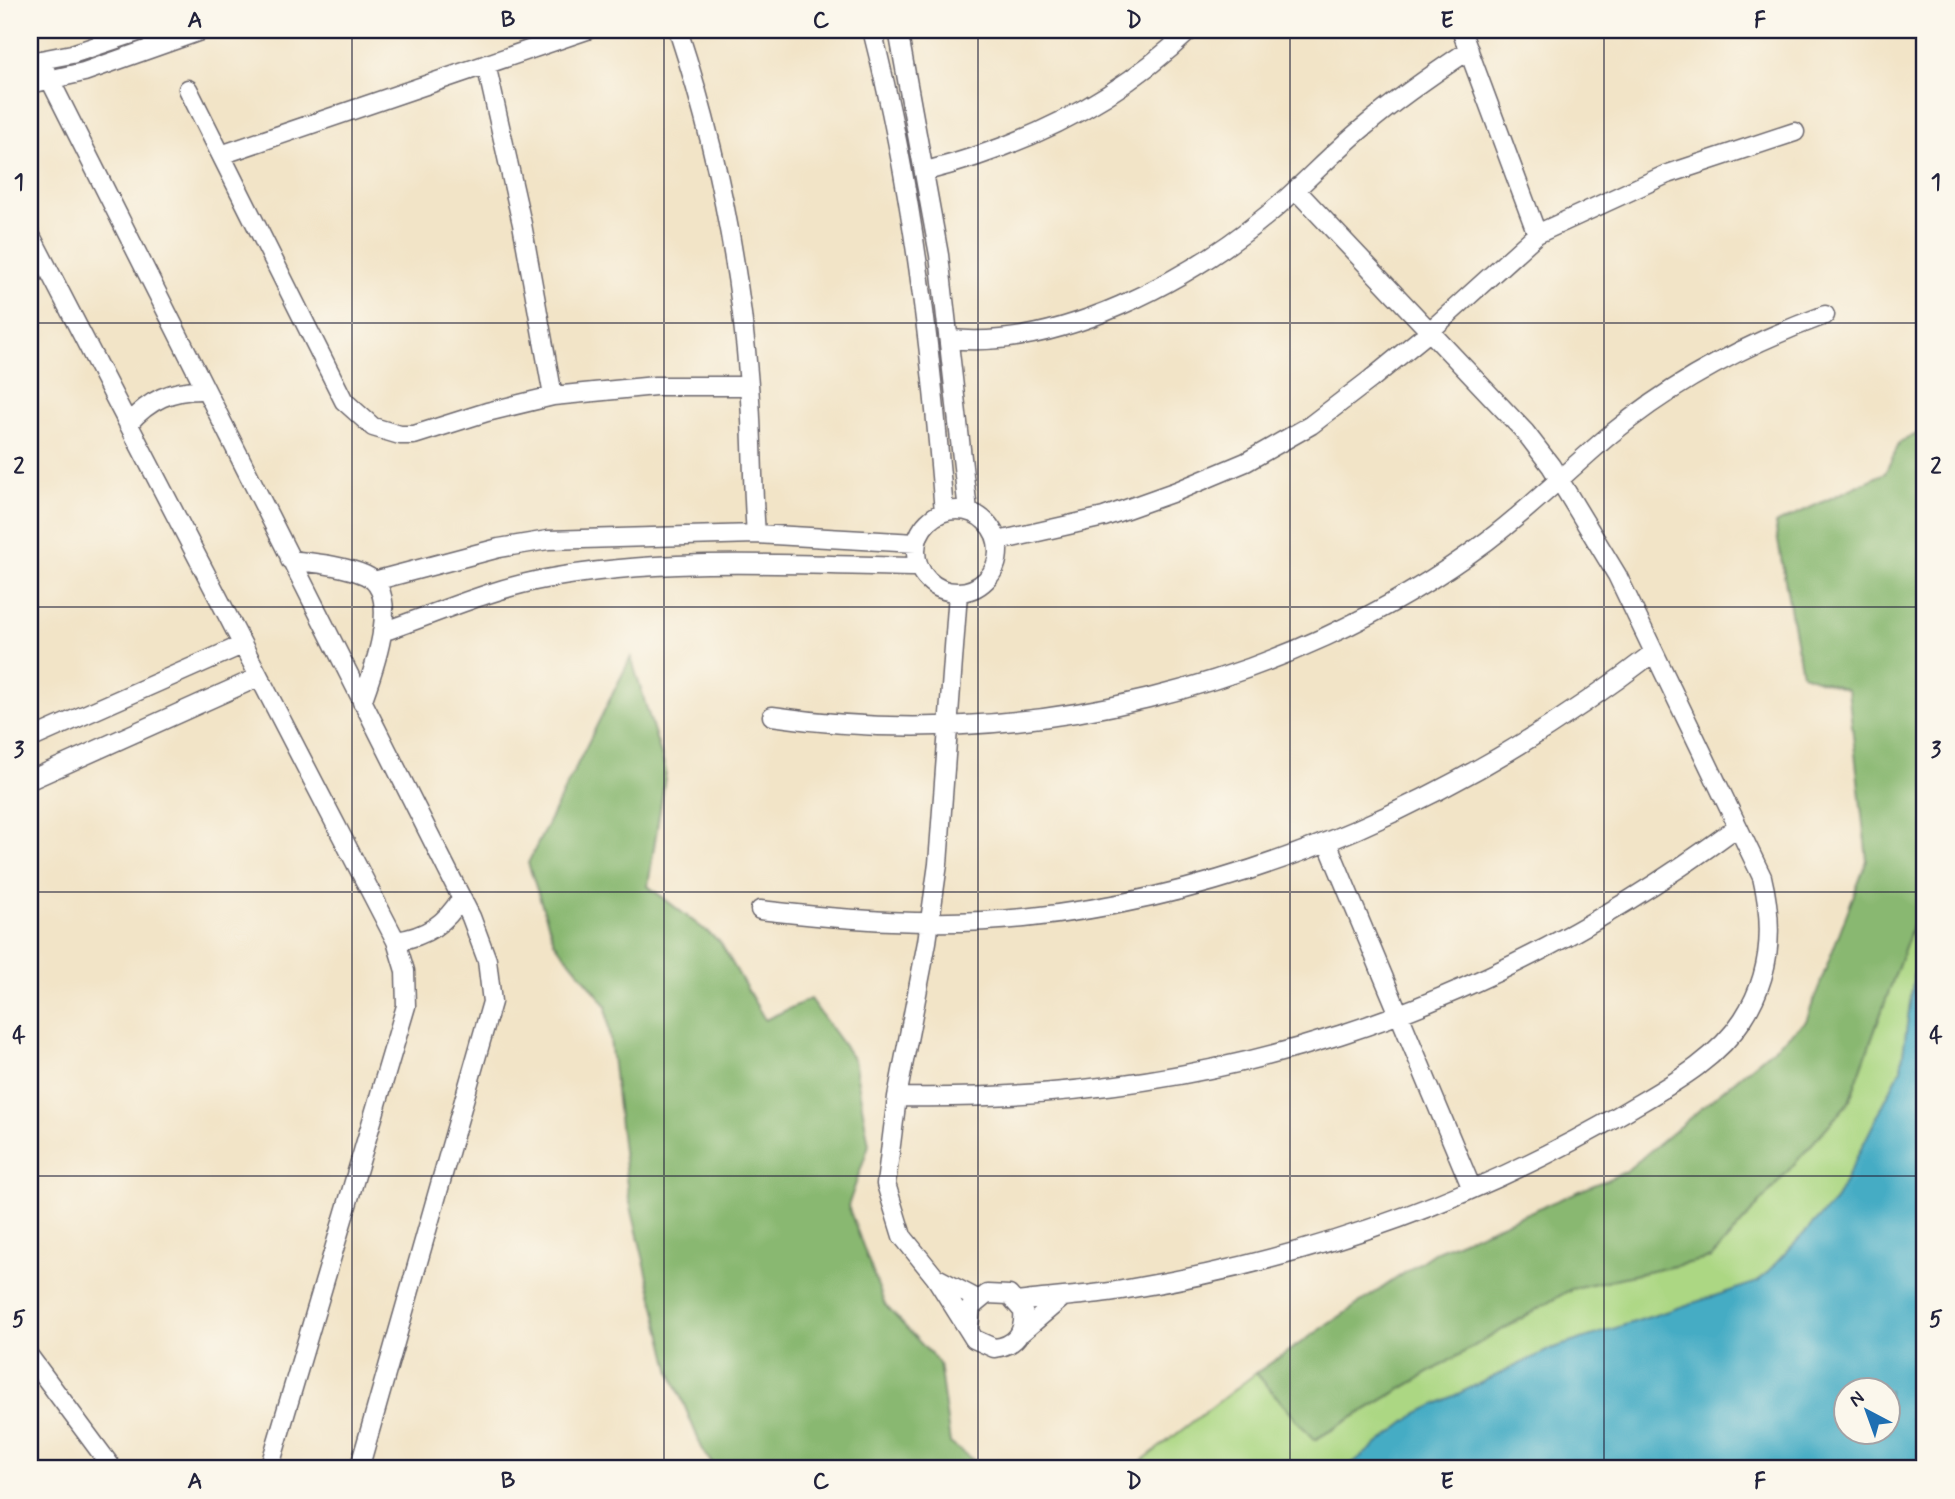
<svg xmlns="http://www.w3.org/2000/svg" width="1955" height="1499" font-family="Mynerve,sans-serif">
  <rect width="100%" height="100%" fill="#fbf7ec"/>
  <filter id="ink" filterUnits="userSpaceOnUse"><feTurbulence type="fractalNoise" baseFrequency=".0143" numOctaves="2"/><feDisplacementMap in="SourceGraphic" scale="14" xChannelSelector="R" yChannelSelector="G"/><feConvolveMatrix kernelMatrix="1 2 1 2 8 2 1 2 1" color-interpolation-filters="sRGB"/></filter>
  <filter id="wash" filterUnits="userSpaceOnUse"><feTurbulence type="fractalNoise" baseFrequency=".00686" numOctaves="4" result="noise"/><feDisplacementMap in="SourceGraphic" scale="28" xChannelSelector="R" yChannelSelector="G"/><feGaussianBlur stdDeviation="1.57" result="paint"/><feColorMatrix in="noise" values="0 0 0 0 0 0 0 0 0 0 0 0 0 0 0 0 0 1.4 0 .05"/><feComposite in="paint" operator="in"/></filter>
  <g filter="url(#wash)">
    <rect width="100%" height="100%" fill="#f2e4c7"/>
    <path fill="#acd783" stroke="#677c5f" stroke-width="2" d="M1925,891L1901,1069L1835,1201L1758,1282L1551,1349L1418,1413L1345,1469H1131L1256,1373L1315,1440L1573,1288L1711,1258L1849,1102Z"/>
    <path fill="#89b871" stroke="#566d56" stroke-width="2" d="M1925,430V891L1849,1102L1711,1258L1573,1288L1314,1440L1256,1373L1437,1251L1625,1172L1806,1021L1867,860L1848,690L1802,674L1775,524L1885,473L1900,442Z
      M631,657L666,771L648,886L720,942L765,1020L810,999L854,1060L869,1145L848,1206L885,1305L939,1363L950,1443L985,1469H717L704,1453L671,1373L628,1194L606,1005L554,941L528,863Z"/>
    <path fill="#44acc4" stroke="#336780" stroke-width="2" fill-rule="evenodd" d="M1925,896V1469H1345L1418,1413L1551,1349L1758,1282L1835,1201L1901,1069ZM1846,1390H1888V1432H1846Z"/>
  </g>
  <g filter="url(#ink)">
    <g fill="none" stroke-linecap="round" stroke-linejoin="round">
      <g stroke="#6b666c" stroke-width="21">
        <path id="minor" d="M678,30C716,145 740,264 749,385C753,434 752,484 756,534
          M872,30C913,189 931,349 944,512
          M898,30L939,255L968,511
          M1461,30L1537,234
          M40,60L471,917L487,960L492,1002L359,1469
          M30,62L72,54L144,30
          M486,64L522,224L553,396
          M30,84L84,72L203,30
          M188,89L344,401L373,427L400,435H414L487,412L553,396L655,386H749
          M221,155L587,30
          M926,171C1024,146 1117,101 1190,30
          M30,234L396,941L405,971L406,1006L269,1469
          M951,339C1060,350 1189,280 1271,212C1303,185 1332,153 1365,126C1398,98 1433,74 1469,50
          M128,424C149,400 172,389 204,390
          M916 551a41 41 0 1 1 82 0a41 41 0 1 1-82 0Z
          M998,541L1104,517L1177,491L1246,462L1311,425L1371,379L1430,331L1537,234L1665,175L1795,132
          M290,560C314,563 342,565 365,575C404,592 372,674 362,702
          M374,581L499,548L548,540L756,534L916,543
          M958,593L938,864L927,942L897,1097L886,1184L902,1236L935,1277L974,1339L994,1348C1015,1346 1025,1333 1023,1311L1009,1295L987,1294L971,1307L969,1329
          M382,632C435,614 490,589 545,579C668,556 795,565 919,567
          M772,716C1019,753 1286,691 1487,541C1531,508 1569,469 1611,434C1675,381 1748,343 1825,315
          M30,739L242,645
          M30,780L259,677
          M1327,842L1472,1189
          M760,910C847,920 936,927 1024,918C1255,894 1470,794 1653,653
          M396,941C425,937 446,924 461,898
          M897,1097C1213,1103 1483,1015 1737,827
          M937,1278L977,1299
          M1017,1302C1052,1297 1087,1296 1122,1290C1300,1261 1473,1202 1628,1110C1670,1085 1716,1061 1743,1019C1771,976 1774,926 1762,877L1617,575L1551,466L1525,432L1296,190
          M1021,1333L1062,1298
          M30,1357L113,1469"/>
      </g>
      <use href="#minor" stroke="#fff" stroke-width="18"/>
    </g>
  </g>
  <path fill="none" stroke="#22223b" stroke-width="2" stroke-opacity="0.55" d="M352,30V1469M664,30V1469M978,30V1469M1290,30V1469M1604,30V1469M30,323H1925M30,607H1925M30,892H1925M30,1176H1925"/>
  <rect width="1955" height="1499" fill="none" stroke="#fbf7ec" stroke-width="77"/>
  <g transform="translate(1867 1411) rotate(319)"><circle r="33" fill="#fbf7ec" stroke="#a4a2a5" stroke-width="2"/>
  <path d="M0-5L12 26L0 18L-12 26Z" fill="#1f6fb2"/>
  <text y="-10" font-size="19" font-weight="bold" text-anchor="middle" fill="#22223b">N</text>
  </g>
  <rect x="38" y="38" width="1878" height="1422" fill="none" stroke="#22223b" stroke-width="2.5"/>
  <g font-size="23" text-anchor="middle" font-weight="bold" fill="#22223b">
    <text x="195" y="27">A</text>
    <text x="508" y="27">B</text>
    <text x="821" y="27">C</text>
    <text x="1134" y="27">D</text>
    <text x="1447" y="27">E</text>
    <text x="1760" y="27">F</text>
    <text x="19" y="189">1</text>
    <text x="1936" y="189">1</text>
    <text x="19" y="473">2</text>
    <text x="1936" y="473">2</text>
    <text x="19" y="757">3</text>
    <text x="1936" y="757">3</text>
    <text x="19" y="1042">4</text>
    <text x="1936" y="1042">4</text>
    <text x="19" y="1326">5</text>
    <text x="1936" y="1326">5</text>
    <text x="195" y="1488">A</text>
    <text x="508" y="1488">B</text>
    <text x="821" y="1488">C</text>
    <text x="1134" y="1488">D</text>
    <text x="1447" y="1488">E</text>
    <text x="1760" y="1488">F</text>
  </g>
</svg>
